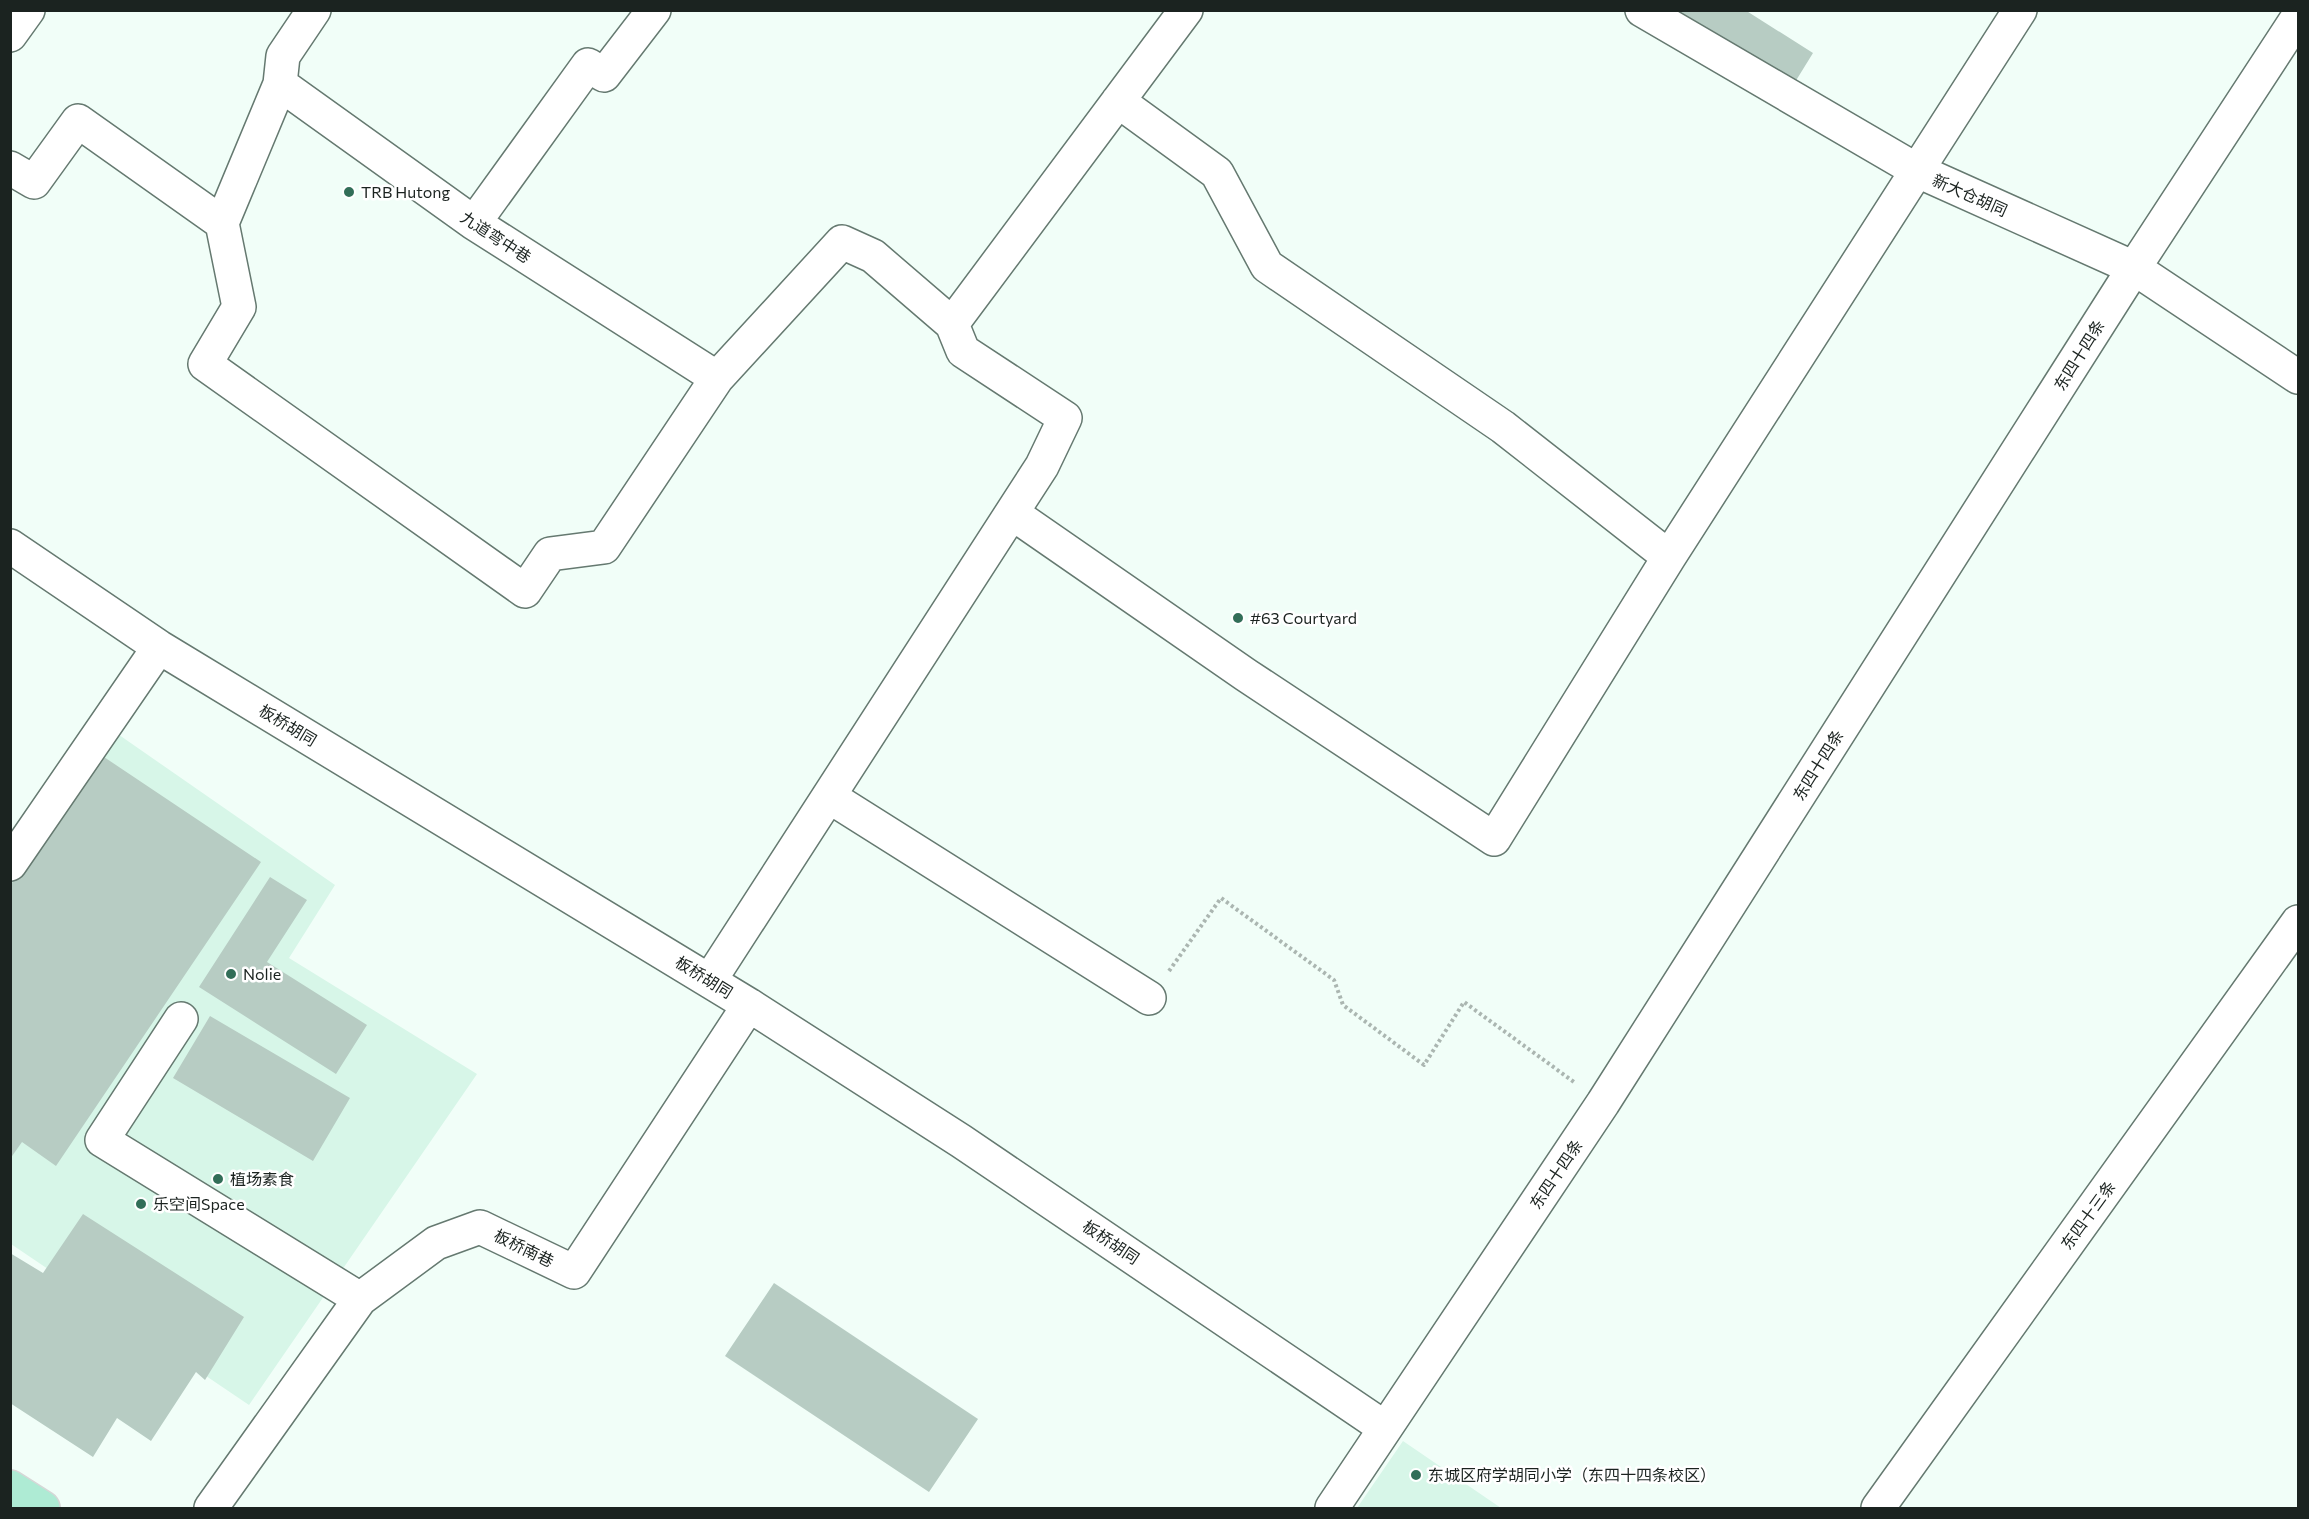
<svg xmlns="http://www.w3.org/2000/svg" width="2309" height="1519" font-family="Commissioner,'Noto Sans SC',sans-serif">
  <rect width="100%" height="100%" fill="#f1fef8"/>
  <path fill="#d7f6e8" d="M112,730L335,885L289,958L477,1074L249,1405L11,1244L10,885Z
    M1403,1441L1501,1508H1357Z"/>
  <path fill="#b7ccc3" d="M1677,10H1745L1813,53L1792,87L1676,13Z
    M98,753L261,862L56,1166L22,1142L10,1159V886Z
    M270,877L307,900L267,962L367,1025L336,1074L199,987Z
    M210,1016L350,1098L313,1161L173,1078Z
    M83,1214L244,1317L205,1380L196,1372L151,1441L117,1418L93,1457L10,1403V1253L43,1273Z
    M774,1283L978,1419L929,1492L725,1356Z"/>
  <g fill="none" stroke-linecap="round" stroke-linejoin="round">
    <g stroke="#657970" stroke-width="36">
      <path id="minor" d="M1642,10L1918,171L2134,268L2298,377
        M10,35L28,10
        M280,84L283,56L314,10
        M1118,101L1217,173L1267,266L1503,427L1669,557
        M10,168L34,182L78,121L222,223L280,84L474,223L717,378L842,242L873,256L952,324
        M222,223L239,307L205,364L525,591L550,554L604,547L717,378
        M474,223L588,65L604,75L654,10
        M1012,513L1246,675L1494,839L1669,557L2020,10
        M10,546L159,647L749,1005L961,1141L1385,1428
        M830,797L1149,998
        M10,864L159,647
        M710,980L1042,466L1065,418L963,351L952,324L1186,10
        M181,1019L102,1140L360,1299
        M211,1508L360,1299L436,1243L480,1227L574,1272L749,1005
        M1332,1508L1603,1103L2134,268L2298,17
        M1878,1508L2298,922"/>
    </g>
    <g stroke="#d6d7d7" stroke-width="36">
      <path id="major" d="M10,1487L43,1508"/>
    </g>
    <path stroke="#abb6b1" stroke-width="4" stroke-dasharray="3 3" stroke-linecap="butt" d="M1169,971L1221,898L1334,980L1343,1005L1424,1065L1464,1002L1574,1082"/>
    <use href="#minor" stroke="#fff" stroke-width="33"/>
    <use href="#major" stroke="#aeebd4" stroke-width="33"/>
  </g>
  <g fill="#326e58" stroke="#fff" stroke-width="2">
    <circle cx="349" cy="192" r="6"/>
    <circle cx="1238" cy="618" r="6"/>
    <circle cx="231" cy="974" r="6"/>
    <circle cx="218" cy="1179" r="6"/>
    <circle cx="141" cy="1204" r="6"/>
    <circle cx="1416" cy="1475" r="6"/>
  </g>
  <g text-anchor="middle" stroke-width="5" stroke-linejoin="round" paint-order="stroke">
    <g font-size="16" fill="#1b2320" stroke="#fff" text-anchor="start">
      <text x="361" y="198">TRB Hutong</text>
      <text x="1250" y="624">#63 Courtyard</text>
      <text x="243" y="980">Nolie</text>
      <text x="230" y="1185">植场素食</text>
      <text x="153" y="1210">乐空间Space</text>
      <text x="1428" y="1481">东城区府学胡同小学（东四十四条校区）</text>
    </g>
    <g font-size="16" fill="#1b2320" stroke="#fff">
      <text transform="translate(1970 195) rotate(24)" y="6">新大仓胡同</text>
      <text transform="translate(496 237) rotate(33)" y="6">九道弯中巷</text>
      <text transform="translate(2079 355) rotate(-58)" y="6">东四十四条</text>
      <text transform="translate(288 725) rotate(31)" y="6">板桥胡同</text>
      <text transform="translate(1818 765) rotate(-58)" y="6">东四十四条</text>
      <text transform="translate(704 977) rotate(32)" y="6">板桥胡同</text>
      <text transform="translate(1556 1174) rotate(-56)" y="6">东四十四条</text>
      <text transform="translate(2088 1215) rotate(-54)" y="6">东四十三条</text>
      <text transform="translate(1111 1242) rotate(34)" y="6">板桥胡同</text>
      <text transform="translate(524 1248) rotate(26)" y="6">板桥南巷</text>
    </g>
  </g>
  <rect width="2309" height="1519" fill="none" stroke="#1b2320" stroke-width="24"/>
</svg>
